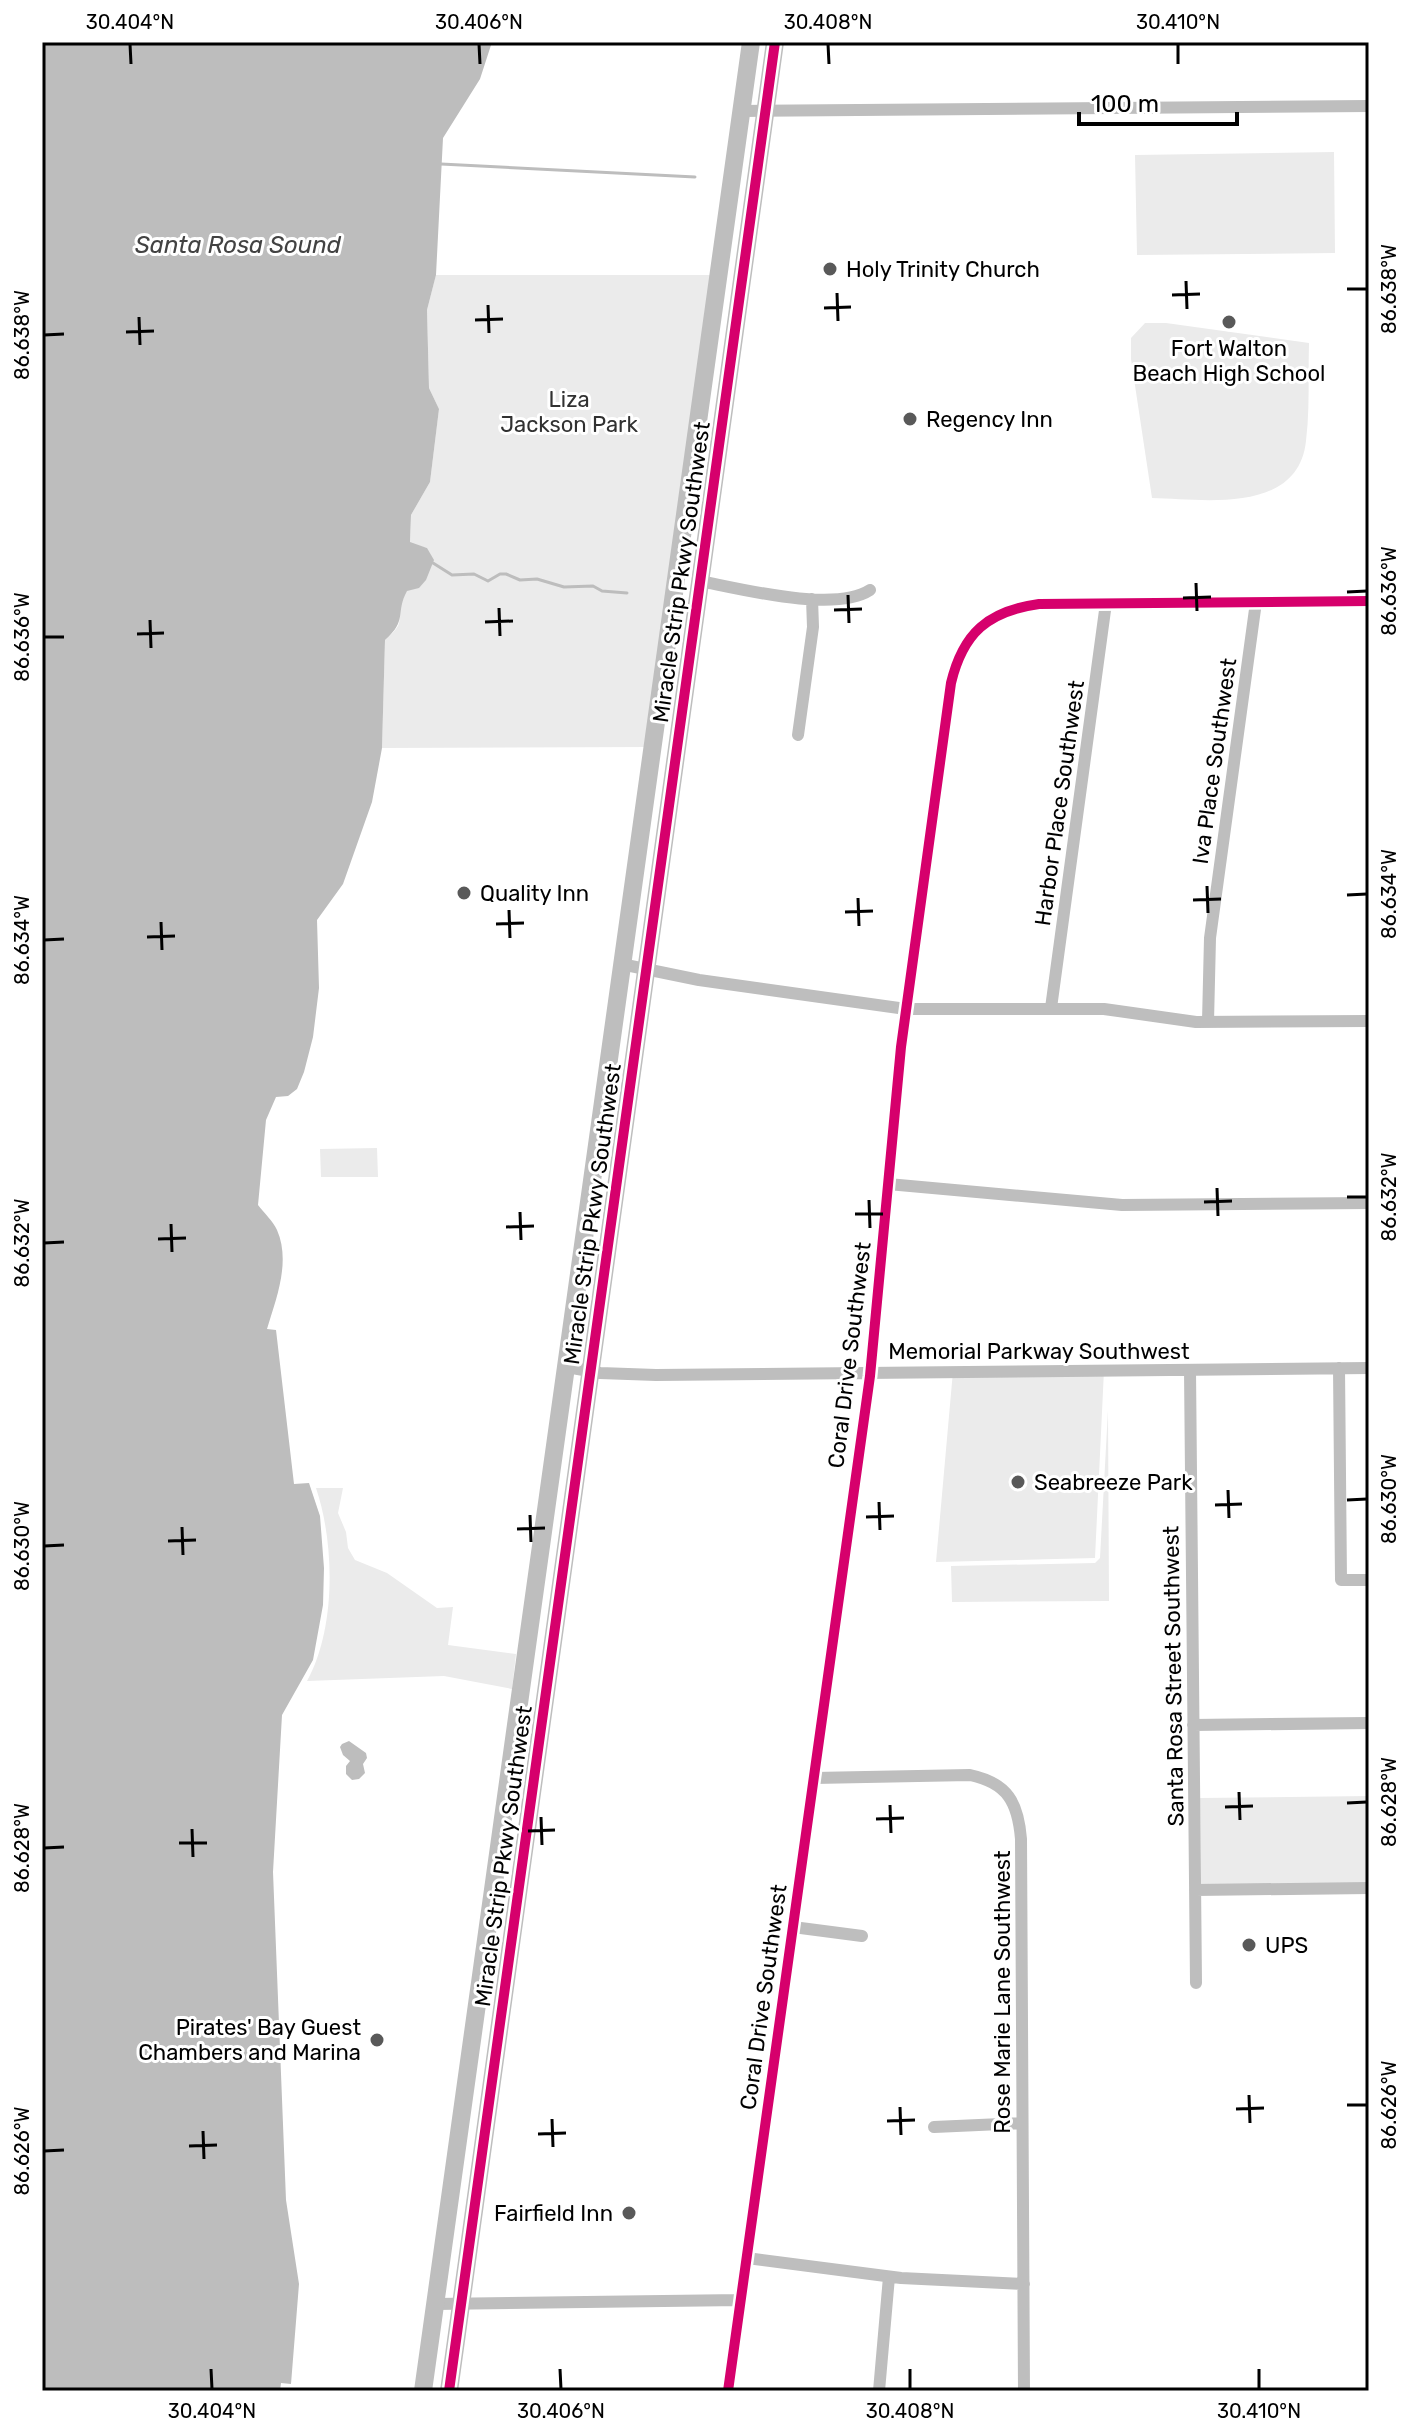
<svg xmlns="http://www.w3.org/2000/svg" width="1411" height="2433" font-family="Rubik,sans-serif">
  <rect width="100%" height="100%" fill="#fff"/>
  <path fill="#ebebeb" d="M1334,152L1335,253L1137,255L1135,155Z
    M436,275H719L651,747L382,748L385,640C408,620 395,622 401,601C406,583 419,565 427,548L410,543L411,515L430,482L439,409L429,388L427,310Z
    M1145,323H1166L1309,343C1308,375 1310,409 1306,441C1298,515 1203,499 1152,498L1131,359V338Z
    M377,1148L378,1177H321L320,1149Z
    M1104,1370L1095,1558L936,1562L953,1371Z
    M1108,1410L1109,1601L952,1602L951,1566L1095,1563L1100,1558Z
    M316,1488H343L338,1513L346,1532L348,1548L355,1560L387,1573L437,1608L453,1607L448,1645L516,1654L512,1689L444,1676L307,1681C336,1629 335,1544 316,1488Z
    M1369,1796V1883L1201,1885L1200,1798Z"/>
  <path fill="#bdbdbd" d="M42,42H492L480,79L443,138L436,275L427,310L429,388L439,409L430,482L411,515L410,542L427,548L434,560L426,580L419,588L407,591C395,613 408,620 385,640L382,748L372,802L343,884L317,920L319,988L313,1037L304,1072L297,1089L288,1096L276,1097L266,1120L258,1205C264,1213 273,1221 277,1230C291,1262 276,1299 267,1329L276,1330L294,1484L309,1483L320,1516L324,1568L323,1605L313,1660L282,1715L273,1872L286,2200L299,2284L291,2384L281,2383L280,2391H42Z
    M349,1741L366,1753L367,1758L363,1764L365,1773L359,1779L352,1780L346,1774V1766L350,1761L343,1755L340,1747L342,1744Z"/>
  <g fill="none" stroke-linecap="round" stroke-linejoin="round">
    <path stroke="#bdbdbd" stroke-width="3" d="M441,164L695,177
      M433,563L452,575L474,574L488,581L500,574H506L520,580L537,579L564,587L593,586L602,591L627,593"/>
    <path stroke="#bebebe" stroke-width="12" d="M742,111L1369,106
      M700,581C741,589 835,613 870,590
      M798,735L813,627L812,599
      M621,964L699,980L906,1009H1104L1196,1022L1369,1021
      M1051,1008L1106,603
      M1208,1022L1210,938L1256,602
      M888,1184L1122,1205L1369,1203
      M567,1367L600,1373L656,1375L1369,1368
      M1339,1368L1341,1580H1369
      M1190,1370L1196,1983
      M1193,1725L1369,1723
      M814,1778L970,1775C1008,1783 1018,1803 1021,1839L1024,2391
      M1195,1890L1369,1888
      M793,1927L862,1936
      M934,2127L1022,2123
      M747,2258L901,2278L1024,2284
      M435,2304L741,2300
      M728,2391L870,1376L901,1047L951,683C963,633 988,611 1039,604L1369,601
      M879,2391L889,2277"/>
    <path stroke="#bebebe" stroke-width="18" d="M423,2391L751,42
      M449,2391L775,42"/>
    <g stroke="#fff" stroke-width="15">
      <path id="cycleway" d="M449,2391L775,42
        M728,2391L870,1376L901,1047L951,683C963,633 988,611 1039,604L1369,601"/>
    </g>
    <use href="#cycleway" stroke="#d6006c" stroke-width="10"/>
  </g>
  <path fill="none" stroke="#000" stroke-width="3" d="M130,44L131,64M479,44L480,64M828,44L829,64M1178,44V64M1186,281L1187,309M1347,289H1367M837,293L838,321M1172,295L1200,294M488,305L489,333M824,308L851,307M139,317L140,345M475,320L503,319M126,332L154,331M44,335L64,334M1196,583L1197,611M1347,592L1367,591M848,595L849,623M1183,598L1211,597M499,608L500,636M834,610L862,609M150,620L151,648M485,622L513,621M137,634L164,633M44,637H64M1207,886L1208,913M1347,895L1367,894M858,898L859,926M1193,900L1221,899M509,910L510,938M845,912L873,911M161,922L162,950M496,924L524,923M147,937L175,936M44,940L64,939M1217,1188L1218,1216M1347,1197H1367M869,1200L870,1228M1204,1202L1232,1201M520,1212L521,1240M855,1214H883M171,1224L172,1252M506,1227L534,1226M158,1239L186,1238M44,1243L64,1242M1228,1490L1229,1518M1347,1500L1367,1499M879,1502L880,1530M1215,1505L1242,1504M530,1515L531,1542M866,1517L894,1516M182,1527L183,1555M517,1529L545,1528M168,1541L196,1540M44,1546L64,1545M1239,1792L1240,1820M1347,1803L1367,1802M890,1805L891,1833M1225,1807L1253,1806M541,1817L542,1845M876,1819L904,1818M192,1829L193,1857M528,1831L555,1830M179,1843H207M44,1848L64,1847M1249,2095L1250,2123M1347,2105H1367M900,2107L901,2135M1236,2109L1264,2108M552,2119L553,2147M887,2121L915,2120M203,2131L204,2159M538,2134L566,2133M189,2146L217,2145M44,2151L64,2150M211,2369L212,2389M560,2369L561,2389M910,2369V2389M1259,2369V2389"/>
  <g fill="#595959" stroke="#fff" stroke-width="3">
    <circle cx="830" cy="269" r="8"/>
    <circle cx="1229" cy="322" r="8"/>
    <circle cx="910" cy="419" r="8"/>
    <circle cx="464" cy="893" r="8"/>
    <circle cx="1018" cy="1482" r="8"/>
    <circle cx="1249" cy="1945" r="8"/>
    <circle cx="377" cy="2040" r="8"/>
    <circle cx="629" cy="2213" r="8"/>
  </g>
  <g text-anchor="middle" stroke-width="6" stroke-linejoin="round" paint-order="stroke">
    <g font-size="22" fill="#000" stroke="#fff" text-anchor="start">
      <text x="846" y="277">Holy Trinity Church</text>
      <text x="1229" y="356" text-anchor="middle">Fort Walton<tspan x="1229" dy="25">Beach High School</tspan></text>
      <text x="926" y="427">Regency Inn</text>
      <text x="480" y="901">Quality Inn</text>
      <text x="1034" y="1490">Seabreeze Park</text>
      <text x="1265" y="1953">UPS</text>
      <text x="361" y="2035" text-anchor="end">Pirates' Bay Guest<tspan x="361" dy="25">Chambers and Marina</tspan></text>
      <text x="613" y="2221" text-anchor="end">Fairfield Inn</text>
    </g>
    <g font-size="22" fill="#313131" stroke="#fff">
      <text x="569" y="407">Liza<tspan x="569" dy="25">Jackson Park</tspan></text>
    </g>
    <g font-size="22" fill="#000" stroke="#fff">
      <text transform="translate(681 572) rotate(-82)" y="8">Miracle Strip Pkwy Southwest</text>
      <text transform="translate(1214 761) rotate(-82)" y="8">Iva Place Southwest</text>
      <text transform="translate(1059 803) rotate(-82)" y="8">Harbor Place Southwest</text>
      <text transform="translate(592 1214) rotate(-82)" y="8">Miracle Strip Pkwy Southwest</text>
      <text x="1039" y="1359">Memorial Parkway Southwest</text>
      <text transform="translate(849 1355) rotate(-83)" y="8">Coral Drive Southwest</text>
      <text transform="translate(1173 1676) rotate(-91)" y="8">Santa Rosa Street Southwest</text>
      <text transform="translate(503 1856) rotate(-82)" y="8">Miracle Strip Pkwy Southwest</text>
      <text transform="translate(1002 1992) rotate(-90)" y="8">Rose Marie Lane Southwest</text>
      <text transform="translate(763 1997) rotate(-82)" y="8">Coral Drive Southwest</text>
    </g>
    <g font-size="24" font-style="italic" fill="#424242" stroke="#fff">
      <text x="238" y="253">Santa Rosa Sound</text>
    </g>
  </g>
  <rect width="1411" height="2433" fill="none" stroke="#ffffff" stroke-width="88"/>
  <path d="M1079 112v12h158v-12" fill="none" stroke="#000000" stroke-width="4"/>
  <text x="1091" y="112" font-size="24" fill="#000000" stroke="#ffffff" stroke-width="6" paint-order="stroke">100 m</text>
  <rect x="44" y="44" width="1323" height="2345" fill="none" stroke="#000" stroke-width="3"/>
  <g font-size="20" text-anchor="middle" fill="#000">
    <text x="130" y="29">30.404°N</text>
    <text x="479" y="29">30.406°N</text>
    <text x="828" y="29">30.408°N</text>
    <text x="1178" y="29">30.410°N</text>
    <text transform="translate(1389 289) rotate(-90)" y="7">86.638°W</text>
    <text transform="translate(22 335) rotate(-90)" y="7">86.638°W</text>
    <text transform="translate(1389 591) rotate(-90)" y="7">86.636°W</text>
    <text transform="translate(22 637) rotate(-90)" y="7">86.636°W</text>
    <text transform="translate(1389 894) rotate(-90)" y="7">86.634°W</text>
    <text transform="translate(22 940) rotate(-90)" y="7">86.634°W</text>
    <text transform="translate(1389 1197) rotate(-90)" y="7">86.632°W</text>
    <text transform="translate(22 1243) rotate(-90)" y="7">86.632°W</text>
    <text transform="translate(1389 1499) rotate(-90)" y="7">86.630°W</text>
    <text transform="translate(22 1546) rotate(-90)" y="7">86.630°W</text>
    <text transform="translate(1389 1802) rotate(-90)" y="7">86.628°W</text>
    <text transform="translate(22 1848) rotate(-90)" y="7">86.628°W</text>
    <text transform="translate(1389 2105) rotate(-90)" y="7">86.626°W</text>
    <text transform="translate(22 2151) rotate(-90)" y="7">86.626°W</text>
    <text x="212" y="2418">30.404°N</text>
    <text x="561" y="2418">30.406°N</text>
    <text x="910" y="2418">30.408°N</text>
    <text x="1259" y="2418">30.410°N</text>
  </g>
</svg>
